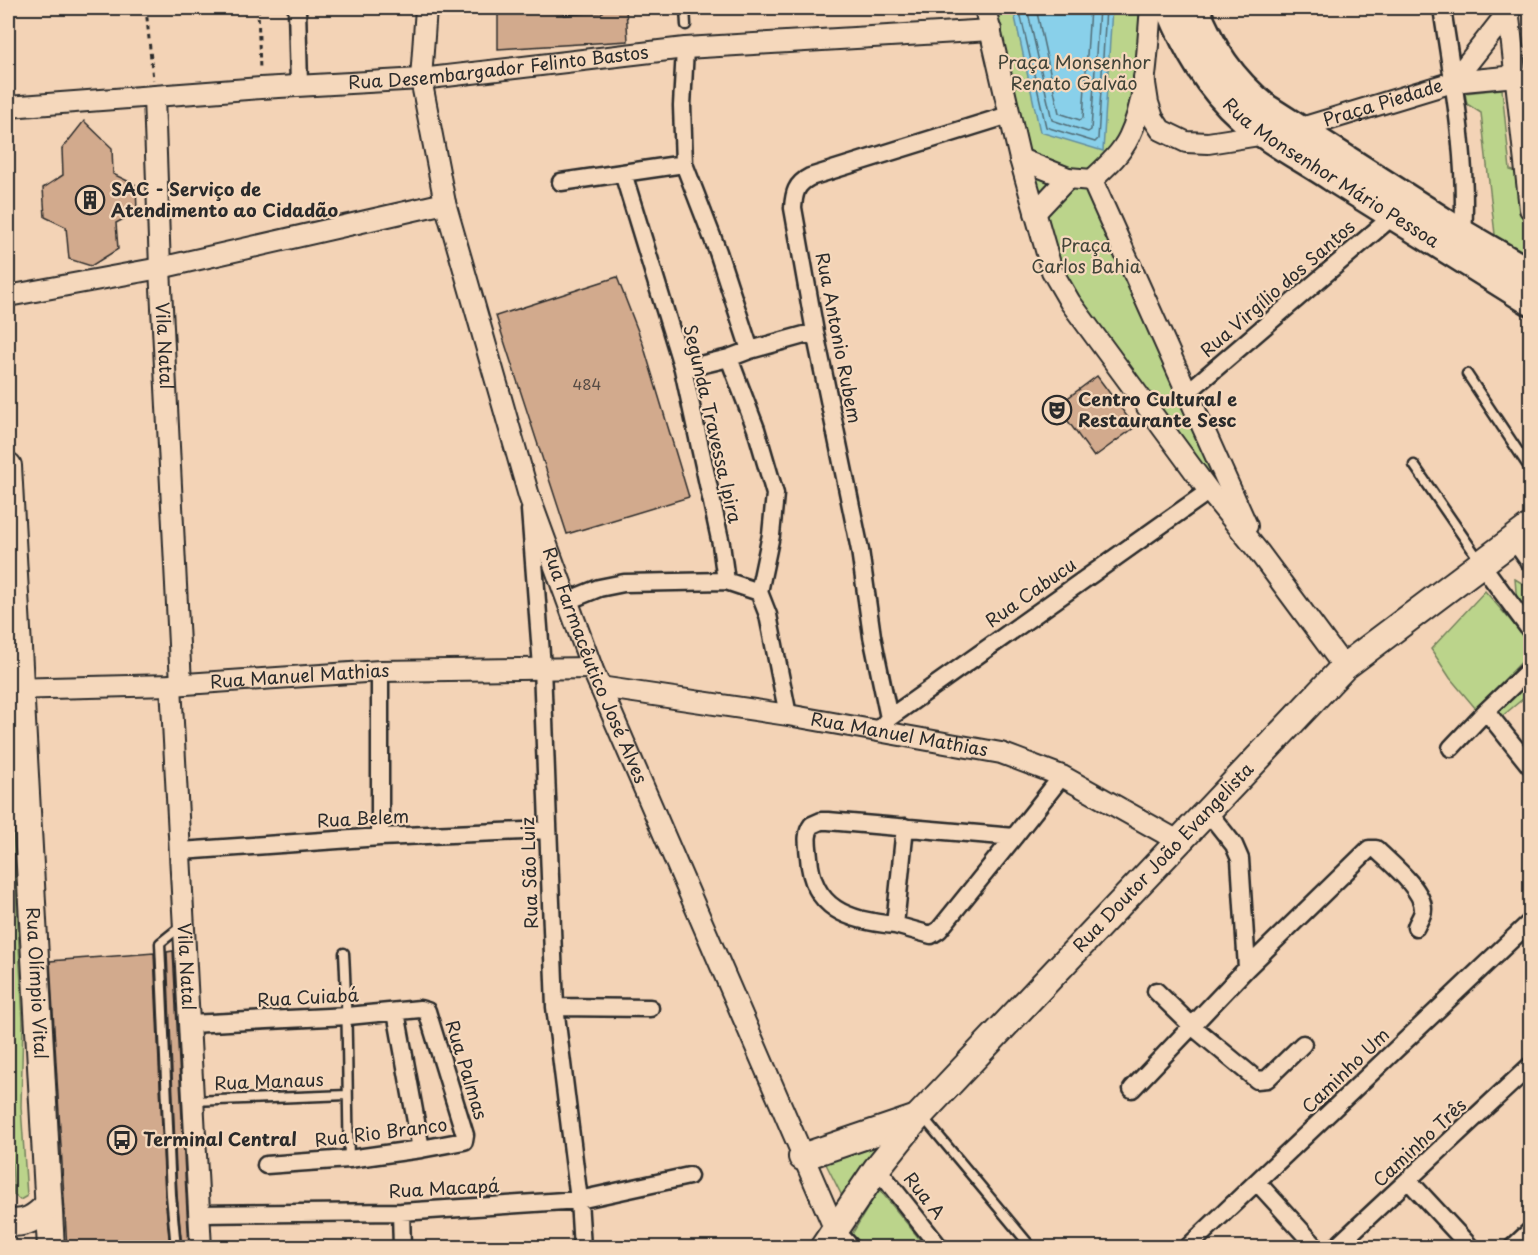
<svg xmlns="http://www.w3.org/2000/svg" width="1538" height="1255" font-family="'Playpen Sans',sans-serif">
  <rect width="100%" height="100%" fill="#f3d3b6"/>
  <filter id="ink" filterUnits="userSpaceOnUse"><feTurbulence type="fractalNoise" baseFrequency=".0167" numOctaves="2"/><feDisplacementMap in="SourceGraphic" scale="12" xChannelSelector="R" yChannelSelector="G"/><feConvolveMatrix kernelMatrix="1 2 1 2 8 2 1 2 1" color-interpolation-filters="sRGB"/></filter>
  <g filter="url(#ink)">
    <path fill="#bbd48b" stroke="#73805b" stroke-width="1.5" d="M989,8H1147L1126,136L1088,179L1258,551L1070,302L1023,156Z
      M1502,89L1510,170L1520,173L1530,261L1496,243L1481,113L1467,104L1465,93Z
      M1515,579L1530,588V622L1517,604Z
      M1485,591L1530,643V653L1476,709L1450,678L1431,649Z
      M1530,673V693L1501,717L1492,709Z
      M8,740L23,1022L21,1107L27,1196L20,1200L14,1195L8,1099Z
      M880,1141L843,1198L825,1162Z
      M879,1189L926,1247H863L849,1239Z"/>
    <path fill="#89d0ea" stroke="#638e9e" stroke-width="1.5" d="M1013,8H1112L1103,151L1040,132Z"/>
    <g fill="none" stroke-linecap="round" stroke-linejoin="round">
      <path stroke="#516d77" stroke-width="1.5" d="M1019,8L1046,127L1095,142L1098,139L1106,8
        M1027,8L1052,120L1088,132L1091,130L1099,8
        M1036,8L1059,113L1080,120L1083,118L1090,8"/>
    </g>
    <path fill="#d2aa8d" stroke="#2b2b2b" stroke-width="1.5" d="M498,8H538V10L563,8L564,15L603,12V8H626L628,41L498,49Z
      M84,121L112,148L113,174L136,185L137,212L116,223L118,249L91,266L69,259L66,227L45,217L43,188L63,175L62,149Z
      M617,277L643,344L689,497L567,534L496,316Z
      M1097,376L1135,427L1094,457L1057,406Z
      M173,951L189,1248H182L177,1195L167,952Z
      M154,953L165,1195L170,1248H67L50,961Z"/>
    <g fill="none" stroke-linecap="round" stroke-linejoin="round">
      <g stroke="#2b2b2b" stroke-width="13">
        <path id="service" d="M685,8L686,25
          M1467,374L1530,469
          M1414,465L1480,561
          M344,953C348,1022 347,1090 349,1159
          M193,1101L347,1095
          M923,1117L1032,1248
          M176,1248L171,1195L160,943L175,931L183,930"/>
      </g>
      <g stroke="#2b2b2b" stroke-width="21">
        <path id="minor" d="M297,8L299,85
          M1442,8C1453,82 1468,159 1463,234
          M685,48L682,106L684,164L718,252L750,350
          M623,173L683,369L721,544L726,581
          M561,182L684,164
          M729,358L756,429L775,494L771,535L759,592
          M683,369L729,358L750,350L815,332
          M1188,392L1393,216
          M530,510L542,667L555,1007L579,1200L582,1248
          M1514,540L1530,563
          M1482,565L1530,630
          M567,601L599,588L624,583L726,581L759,592L768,615L788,715
          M380,671V837
          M1486,711L1530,766
          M889,718L872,636L860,550L815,332L793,208C794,193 796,184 810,177L1009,115
          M883,725L889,718L1209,491
          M1451,748L1486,711L1530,669
          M1208,812L1234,845L1240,859L1247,968
          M905,827L895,925L931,935L939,930L1014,837
          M181,851L380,837L547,830
          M895,925C849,921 812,909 809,857C808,846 805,834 812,825L821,821H828L1014,837L1062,776
          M1156,991L1192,1026L1257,1080L1267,1079L1303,1044
          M555,1007L650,1008
          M396,1012L421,1149
          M190,1024L348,1016L420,1009L427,1011L465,1135L464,1141L421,1149L349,1159L266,1165
          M1132,1089L1247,968L1369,849H1376C1390,863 1423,889 1423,909C1423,916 1418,921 1416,927
          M877,1168L940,1248
          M1408,1180L1471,1248
          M1257,1182L1317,1248
          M401,1212L402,1248
          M199,1214L401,1212L579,1200L689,1176
          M835,1230L852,1248
          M1187,1248L1530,922
          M1335,1248L1530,1066
          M1512,1248L1530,1231"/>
      </g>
      <g stroke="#2b2b2b" stroke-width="24">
        <g id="tertiary">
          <path id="s1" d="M426,8L421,79L445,203L529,496L592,668L835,1230"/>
          <path d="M985,8L1020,159L1052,271L1070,302L1209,491L1258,551L1344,667"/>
          <path d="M1508,8L1530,209"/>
          <path id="s2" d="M1144,77L1148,103L1153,118L1161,130L1186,142L1208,143L1298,129L1453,82L1508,12"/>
          <path d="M1453,82L1516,76"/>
          <path id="s3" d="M154,97L160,268L181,684"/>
          <path id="s4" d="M8,107L261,88L421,79L685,48L991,30"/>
          <path d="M1020,159L1068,178L1092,180C1106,167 1121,154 1129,137C1147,100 1147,48 1151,8"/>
          <path d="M1092,180L1247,526"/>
          <path d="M1035,213L1068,178"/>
          <path d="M8,296L160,268L445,203"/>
          <path id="s5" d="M171,685L201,1248"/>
          <path id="s6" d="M600,687L788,715L1001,753L1062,776L1180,842"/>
          <path id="s7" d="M8,689L171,685L380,671L592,668"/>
        </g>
      </g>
      <g stroke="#2b2b2b" stroke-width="30">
        <g id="primary">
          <path id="s8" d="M8,466L51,1248"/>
          <path d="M802,1157L917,1118"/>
          <path d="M8,1222C25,1225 36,1218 48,1205"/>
          <path id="s9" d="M823,1248L877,1168L917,1118L1344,667L1530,527"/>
        </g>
      </g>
      <g stroke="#2b2b2b" stroke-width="32">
        <g id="trunk">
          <path id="s10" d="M1170,8C1187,49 1208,87 1242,117C1269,141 1303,158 1333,178C1398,219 1464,260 1530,301"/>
          <path d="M1195,8C1212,50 1230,79 1266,108L1463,234L1530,273"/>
        </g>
      </g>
      <path stroke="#2b2b2b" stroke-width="3" stroke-dasharray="4.5 4.5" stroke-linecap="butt" d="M146,8L153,80
        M258,8L260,71"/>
      <use href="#service" stroke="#f5d8bc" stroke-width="8"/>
      <use href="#minor" stroke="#f5d8bc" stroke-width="16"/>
      <use href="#tertiary" stroke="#f5d8bc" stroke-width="20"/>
      <use href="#primary" stroke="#f5d8bc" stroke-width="26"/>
      <use href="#trunk" stroke="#f5d8bc" stroke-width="27"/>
    </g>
  </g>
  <defs>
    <g id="building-ring" transform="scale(1.5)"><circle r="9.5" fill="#f5d8bc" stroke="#2b2b2b" stroke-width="1.5"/><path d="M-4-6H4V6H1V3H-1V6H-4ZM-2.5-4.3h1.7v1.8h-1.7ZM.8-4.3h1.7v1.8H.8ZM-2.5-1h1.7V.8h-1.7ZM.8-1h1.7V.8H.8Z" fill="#2b2b2b"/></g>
    <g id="theatre-ring" transform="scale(1.5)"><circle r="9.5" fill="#f5d8bc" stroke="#2b2b2b" stroke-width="1.5"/><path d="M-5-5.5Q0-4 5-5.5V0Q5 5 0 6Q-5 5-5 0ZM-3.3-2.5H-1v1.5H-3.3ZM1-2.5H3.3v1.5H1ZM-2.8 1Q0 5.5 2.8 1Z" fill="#2b2b2b"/></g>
    <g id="bus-ring" transform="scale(1.5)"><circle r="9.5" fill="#f5d8bc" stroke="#2b2b2b" stroke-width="1.5"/><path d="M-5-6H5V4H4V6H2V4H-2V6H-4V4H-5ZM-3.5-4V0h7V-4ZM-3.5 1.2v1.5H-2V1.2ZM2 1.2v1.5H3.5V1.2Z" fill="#2b2b2b"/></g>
  </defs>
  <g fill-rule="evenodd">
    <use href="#building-ring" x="90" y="200"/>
    <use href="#theatre-ring" x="1057" y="410"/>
    <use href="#bus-ring" x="122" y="1140"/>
  </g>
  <g text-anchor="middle" stroke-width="4.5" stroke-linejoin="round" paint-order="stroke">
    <g font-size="15" fill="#554b44">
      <text x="587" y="390">484</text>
    </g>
    <g font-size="18" fill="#414439" stroke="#f5d8bc">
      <text x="1074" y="69">Praça Monsenhor<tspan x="1074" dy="21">Renato Galvão</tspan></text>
      <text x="1086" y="252">Praça<tspan x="1086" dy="21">Carlos Bahia</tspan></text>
    </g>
    <g font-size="18" fill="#2b2b2b" stroke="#f5d8bc">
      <text dy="6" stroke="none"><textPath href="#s4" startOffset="492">Rua Desembargador Felinto Bastos</textPath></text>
      <text dy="6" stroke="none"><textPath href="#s2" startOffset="286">Praça Piedade</textPath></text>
      <text dy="6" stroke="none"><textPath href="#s10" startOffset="237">Rua Monsenhor Mário Pessoa</textPath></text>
      <text transform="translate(1278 289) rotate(-41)" y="6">Rua Virgílio dos Santos</text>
      <text transform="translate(838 338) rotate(79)" y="6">Rua Antonio Rubem</text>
      <text dy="6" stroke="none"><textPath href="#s3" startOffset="249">Vila Natal</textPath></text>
      <text transform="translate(712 424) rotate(77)" y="6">Segunda Travessa Ipira</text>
      <text transform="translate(1031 593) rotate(-35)" y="6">Rua Cabucu</text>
      <text dy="6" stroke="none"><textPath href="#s1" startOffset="684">Rua Farmacêutico José Alves</textPath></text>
      <text dy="6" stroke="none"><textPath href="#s7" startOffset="292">Rua Manuel Mathias</textPath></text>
      <text dy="6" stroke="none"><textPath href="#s6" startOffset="303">Rua Manuel Mathias</textPath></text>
      <text transform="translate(363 819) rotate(-3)" y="6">Rua Belem</text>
      <text dy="6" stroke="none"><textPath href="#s9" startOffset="519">Rua Doutor João Evangelista</textPath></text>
      <text transform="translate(530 873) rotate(-92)" y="6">Rua São Luiz</text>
      <text dy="6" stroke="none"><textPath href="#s5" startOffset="282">Vila Natal</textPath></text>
      <text dy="6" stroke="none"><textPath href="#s8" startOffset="518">Rua Olímpio Vital</textPath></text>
      <text transform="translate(308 998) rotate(-3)" y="6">Rua Cuiabá</text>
      <text transform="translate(466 1070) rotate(73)" y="6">Rua Palmas</text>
      <text transform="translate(1346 1071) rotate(-44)" y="6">Caminho Um</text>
      <text transform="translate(269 1082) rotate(-2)" y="6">Rua Manaus</text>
      <text transform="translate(381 1133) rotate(-7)" y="6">Rua Rio Branco</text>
      <text transform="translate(1420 1143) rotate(-43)" y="6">Caminho Três</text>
      <text transform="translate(444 1189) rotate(-3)" y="6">Rua Macapá</text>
      <text transform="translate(924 1196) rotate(52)" y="6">Rua A</text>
    </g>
    <g font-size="18" font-weight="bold" fill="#2b2b2b" stroke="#f5d8bc" text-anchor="start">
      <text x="111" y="196">SAC - Serviço de<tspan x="111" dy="21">Atendimento ao Cidadão</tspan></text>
      <text x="1078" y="406">Centro Cultural e<tspan x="1078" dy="21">Restaurante Sesc</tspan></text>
      <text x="143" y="1146">Terminal Central</text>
    </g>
  </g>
  <rect width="1538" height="1255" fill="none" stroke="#f5d8bc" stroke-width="30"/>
  <rect x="15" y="15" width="1508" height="1225" fill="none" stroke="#2b2b2b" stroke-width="2" filter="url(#ink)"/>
</svg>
